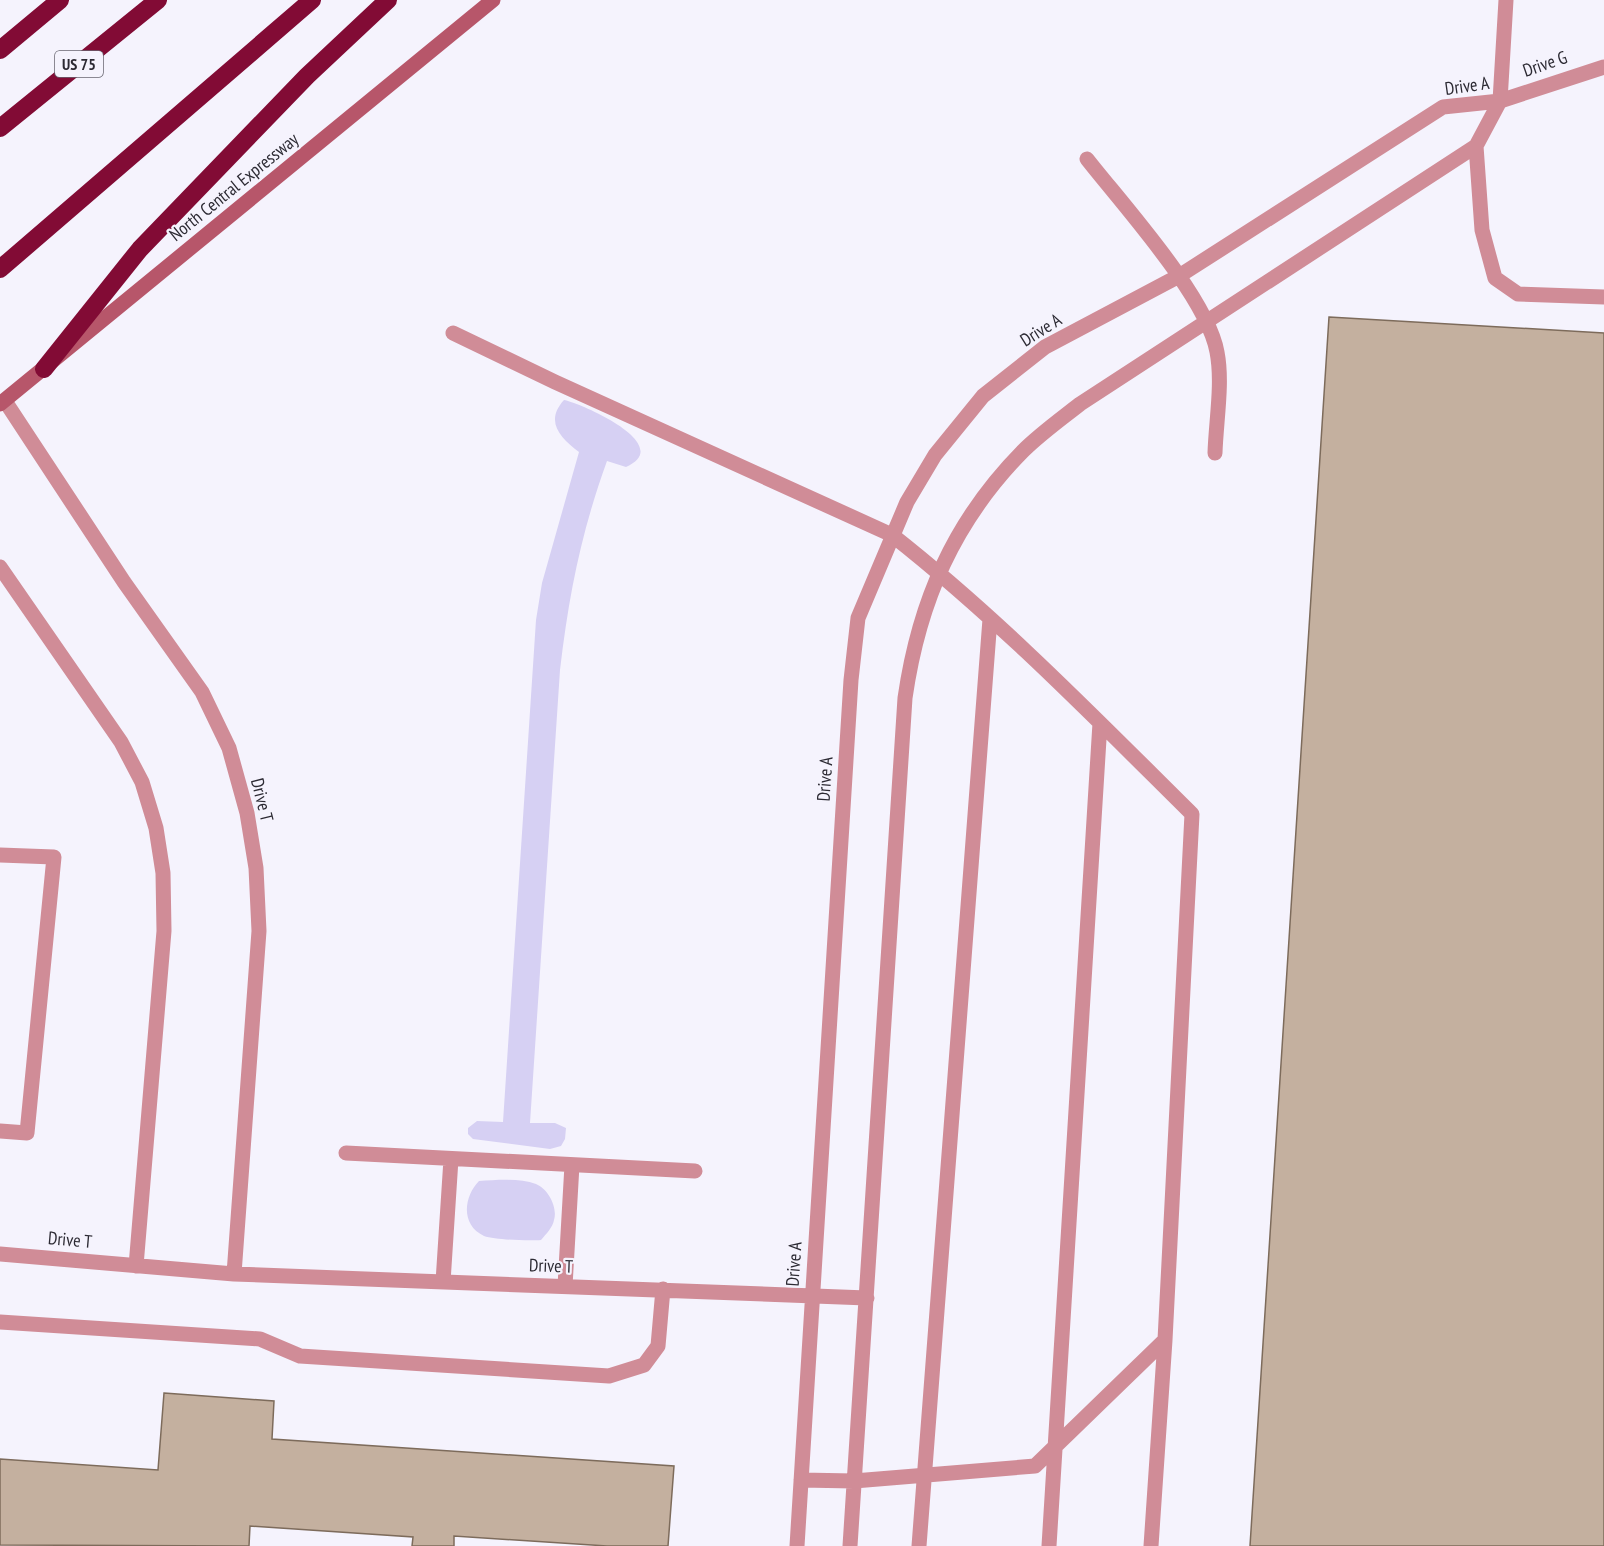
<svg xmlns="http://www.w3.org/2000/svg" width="1604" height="1546" font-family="'PT Sans Narrow',sans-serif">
  <rect width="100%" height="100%" fill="#f5f3fd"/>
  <path fill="#d6d0f3" d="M564,400C583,404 676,445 626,467L607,461C581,533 569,594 560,670L530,1123H555L566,1128L565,1139L561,1146L550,1149L473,1139L468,1134V1128L477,1121L503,1122L536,620L542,583L579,452C561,438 544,422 564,400Z
    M479,1181C497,1180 520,1178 536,1184C548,1189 558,1207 554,1220C553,1227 546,1234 541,1240C530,1241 495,1240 484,1236C460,1225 464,1196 479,1181Z"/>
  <path fill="#c4b09f" stroke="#7d6b5b" stroke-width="1.5" d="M1329,317L1604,333V1546H1250Z
    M164,1393L274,1401L272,1439L674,1466L668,1546H607L454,1536V1546H412L413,1537L250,1526L249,1546L0,1545V1459L158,1470Z"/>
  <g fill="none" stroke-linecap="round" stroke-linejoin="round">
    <path stroke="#d08c97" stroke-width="15" d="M1476,146L1482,230L1495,278L1518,294L1604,297
      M1087,159C1123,205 1207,297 1217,352C1223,383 1216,421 1215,453
      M453,333L555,382L892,535C1000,620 1095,718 1192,814L1165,1340L1151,1546
      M5,401L124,582L202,692L229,748L247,813L256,868L259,931L234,1274
      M0,567L121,742L142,782L156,828L163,873L164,931L136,1266
      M0,855L54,857L27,1133L0,1131
      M346,1153L695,1171
      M0,1254L234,1274L867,1298
      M443,1282L451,1159
      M565,1286L572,1165
      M0,1322L260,1339L300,1356L609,1376L644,1365L658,1346L663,1289
      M801,1480L854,1481L1035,1466L1165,1340
      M797,1546L851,680L858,618L907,502L935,455L983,396L1045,347L1179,276L1443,107L1500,101L1604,67
      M850,1546L905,698C919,601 954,521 1023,451C1040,434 1061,419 1080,404L1476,146L1500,101L1506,0
      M919,1546L990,619
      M1049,1546L1100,723"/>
    <path stroke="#b7566a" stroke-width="15" d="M0,404L493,0"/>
    <path stroke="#820b35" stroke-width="18" d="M0,50L60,0
      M0,128L158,0
      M0,269L312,0
      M44,369L140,249L307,76L388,0"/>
  </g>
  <g text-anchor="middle" stroke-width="4.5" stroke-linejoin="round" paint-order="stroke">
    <rect fill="#f5f3fd" stroke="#686670" stroke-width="1.5" x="55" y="51" width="48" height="26" rx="4.5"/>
    <g font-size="16" font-weight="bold" fill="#2c2a33">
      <text x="79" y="70">US 75</text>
    </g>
    <g font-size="18" fill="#2c2a33" stroke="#f5f3fd">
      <text transform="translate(1545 64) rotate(-19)" y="6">Drive G</text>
      <text transform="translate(1467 86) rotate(-8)" y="6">Drive A</text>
      <text transform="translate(234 187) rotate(-39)" y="6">North Central Expressway</text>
      <text transform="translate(1041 330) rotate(-32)" y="6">Drive A</text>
      <text transform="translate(825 779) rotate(-86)" y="6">Drive A</text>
      <text transform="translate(262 800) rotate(76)" y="6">Drive T</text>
      <text transform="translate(70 1240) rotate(5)" y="6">Drive T</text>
      <text transform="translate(794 1264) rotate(-86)" y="6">Drive A</text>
      <text transform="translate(551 1266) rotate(2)" y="6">Drive T</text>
    </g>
  </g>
</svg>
